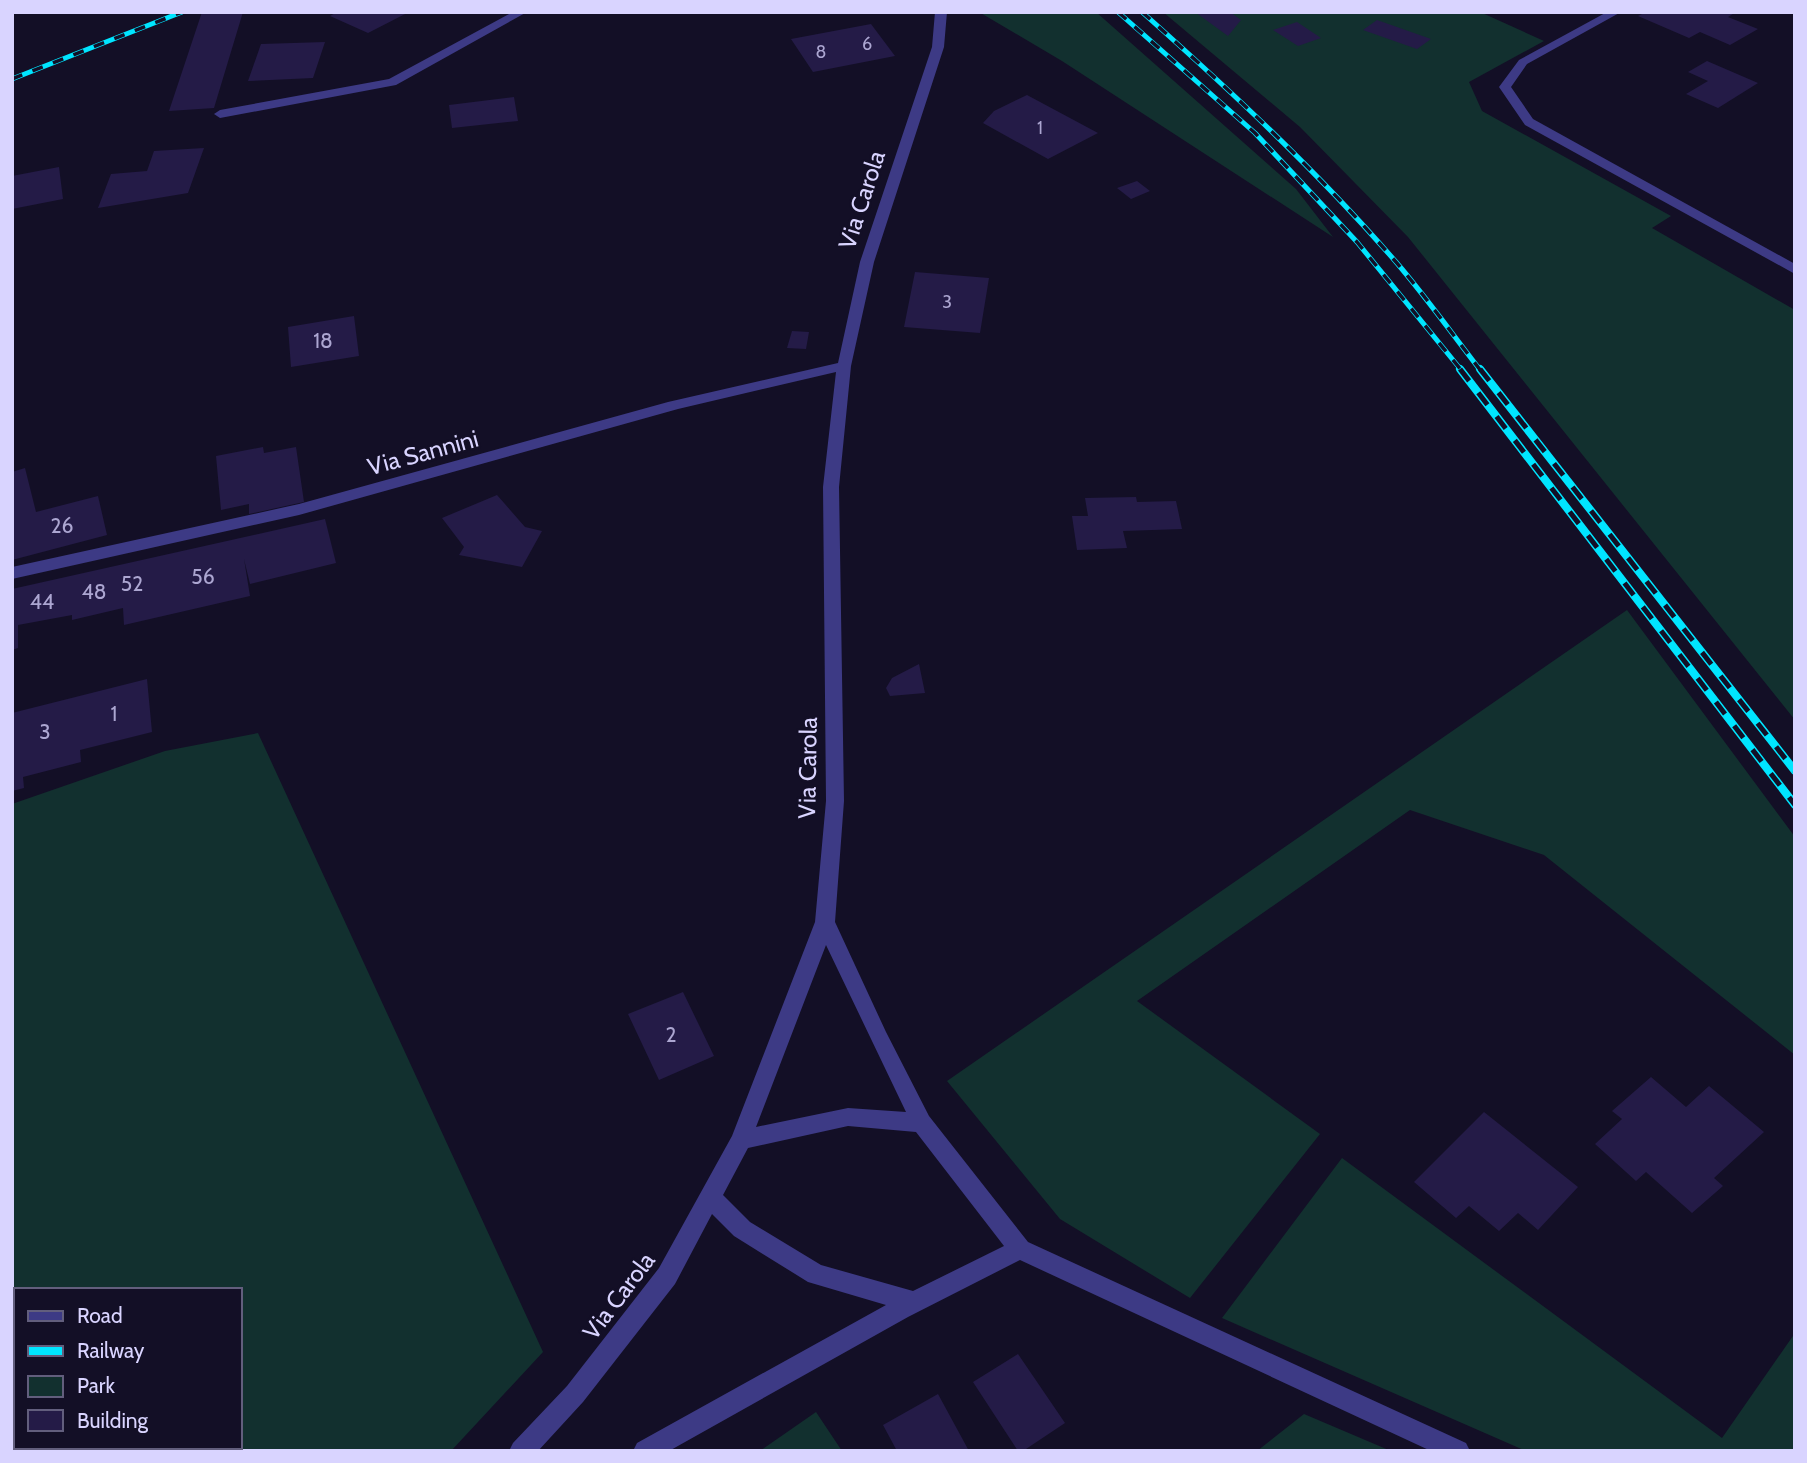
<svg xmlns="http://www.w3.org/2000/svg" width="1807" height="1463" font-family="Cabin,sans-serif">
  <rect width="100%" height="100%" fill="#130f26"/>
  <path fill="#12302f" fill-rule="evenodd" d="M979,12H1096L1296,189L1333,237L1062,61Z
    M1163,12H1480L1544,41L1469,82L1482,111L1671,216L1652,228L1795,310V720L1408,237L1300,127Z
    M1627,610L1795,837V1055L1544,855L1410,810L1137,1001L1320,1134L1190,1298L1060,1219L947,1081Z
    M258,733L543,1352L451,1451H12V804L165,751ZM16,1290H240V1447H16Z
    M1342,1158L1722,1438L1795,1333V1451H1526L1222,1318Z
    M816,1412L842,1451H760Z
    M1304,1414L1391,1451H1257Z"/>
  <path fill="#241b47" d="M202,12H243L214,108L169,111Z
    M337,12H409L368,33L330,16Z
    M1195,12H1230L1241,20L1228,36Z
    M1646,12H1736L1728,17L1758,29L1730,45L1700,32L1689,38L1638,16Z
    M1377,20L1431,39L1417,49L1363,30Z
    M1297,22L1321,38L1298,46L1273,30Z
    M871,24L895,56L813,72L791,39Z
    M325,42L313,78L248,81L261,44Z
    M1707,61L1758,83L1718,108L1686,94L1708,81L1688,72Z
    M1027,95L1098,133L1048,159L983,123L994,111Z
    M514,97L518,121L452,128L449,105Z
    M204,148L188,193L98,208L111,174L147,171L154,151Z
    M59,167L63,199L12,209V176Z
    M1137,181L1150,191L1131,199L1117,188Z
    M915,272L989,278L980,333L904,327Z
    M354,316L359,356L291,367L288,327Z
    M792,331L809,332L806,349L787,348Z
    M263,447L264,453L296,447L304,502L249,514V504L221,510L216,456Z
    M25,468L36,512L98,496L107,535L12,560V472Z
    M497,495L525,527L542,531L522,567L459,555L464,547L442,518Z
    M1136,497L1137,502L1176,501L1182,529L1123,531L1127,548L1077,550L1072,516H1088L1085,498Z
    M325,519L336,563L250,584L244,559L250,596L124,625L123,608L72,620V615L18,625V648L12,650V589Z
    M919,664L925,693L890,696L886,688L892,678Z
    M147,679L152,732L80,750L81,762L23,777L24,788L12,791V713Z
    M683,992L714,1056L659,1080L628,1014Z
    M1651,1077L1686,1107L1709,1086L1764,1132L1714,1178L1723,1186L1692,1213L1646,1172L1636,1181L1595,1144L1622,1119L1612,1111Z
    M1484,1112L1578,1187L1538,1230L1518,1213L1499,1231L1469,1206L1456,1218L1414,1182Z
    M1018,1354L1065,1423L1023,1451H1018L973,1382Z
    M938,1394L969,1451H897L883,1425Z"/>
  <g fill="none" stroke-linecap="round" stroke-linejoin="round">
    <path fill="#3d3a85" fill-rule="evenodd" d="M513,12H527L396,85L220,118L214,114L220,110L389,79Z
      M935,12H947L944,47L874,262L851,366L839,487L844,801L835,922L886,1032L929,1116L1028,1242L1466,1443L1470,1451H1431L1020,1260L908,1317L669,1451H633L637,1443L886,1305L808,1282L734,1236L712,1214L675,1284L583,1402L538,1451H509L513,1443L567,1386L659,1268L732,1136L815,922L826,801L823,487L836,372L678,409L299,515L12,579V567L299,504L668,402L838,363L860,262L932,47ZM826,945L906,1112L848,1108L756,1127ZM848,1126L916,1132L1004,1246L913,1291L821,1265L750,1222L723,1195L748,1148Z
      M1607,12H1621L1527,64L1511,87L1533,119L1795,264V274L1525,125L1499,87L1519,60Z"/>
    <g stroke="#00e5ff" stroke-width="5">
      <path id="rail-far1" d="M1118,12L1255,133L1357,242L1462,371
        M1142,12C1231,91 1318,172 1396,262C1426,297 1453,335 1481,371
        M12,79L182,12"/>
    </g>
    <g stroke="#00e5ff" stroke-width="8">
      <path id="rail" d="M1460,369L1795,805
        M1480,369L1795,771"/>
    </g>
    <use href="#rail-far1" stroke="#130f26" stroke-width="3.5" stroke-dasharray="11" stroke-linecap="butt"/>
    <use href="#rail" stroke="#130f26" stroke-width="5" stroke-dasharray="15" stroke-linecap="butt"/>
  </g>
  <g text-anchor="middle" stroke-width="5" stroke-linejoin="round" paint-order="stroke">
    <g font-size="18" fill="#aca6d1">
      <text x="867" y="50">6</text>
      <text x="821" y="58">8</text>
      <text x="1040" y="134">1</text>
      <text x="947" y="308">3</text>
    </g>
    <g font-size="21" fill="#aca6d1">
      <text x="323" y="348">18</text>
      <text x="62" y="533">26</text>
      <text x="203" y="584">56</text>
      <text x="132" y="591">52</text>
      <text x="94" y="599">48</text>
      <text x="42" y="609">44</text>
      <text x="114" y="721">1</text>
      <text x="45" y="739">3</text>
      <text x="671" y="1042">2</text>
    </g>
    <g font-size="24" fill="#d9d4ff" stroke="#130f26">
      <text transform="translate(862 200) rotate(-72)" y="8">Via Carola</text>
      <text transform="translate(423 453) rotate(-15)" y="8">Via Sannini</text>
      <text transform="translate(808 768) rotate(-89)" y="8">Via Carola</text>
      <text transform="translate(619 1296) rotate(-53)" y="8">Via Carola</text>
    </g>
  </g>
  <rect width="1807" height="1463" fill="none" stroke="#d9d4ff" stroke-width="28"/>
  <rect x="14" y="1288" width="228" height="161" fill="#130f26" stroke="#625e7d" stroke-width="2"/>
  <rect x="28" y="1311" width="35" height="10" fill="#3d3a85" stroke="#625e7d" stroke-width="2"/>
  <text x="77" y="1323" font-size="21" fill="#d9d4ff">Road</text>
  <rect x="28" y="1346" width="35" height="10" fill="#00e5ff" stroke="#625e7d" stroke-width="2"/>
  <text x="77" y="1358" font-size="21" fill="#d9d4ff">Railway</text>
  <rect x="28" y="1376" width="35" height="21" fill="#12302f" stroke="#625e7d" stroke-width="2"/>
  <text x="77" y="1393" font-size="21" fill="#d9d4ff">Park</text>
  <rect x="28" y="1410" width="35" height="21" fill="#241b47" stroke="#625e7d" stroke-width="2"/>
  <text x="77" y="1428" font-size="21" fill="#d9d4ff">Building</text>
</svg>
